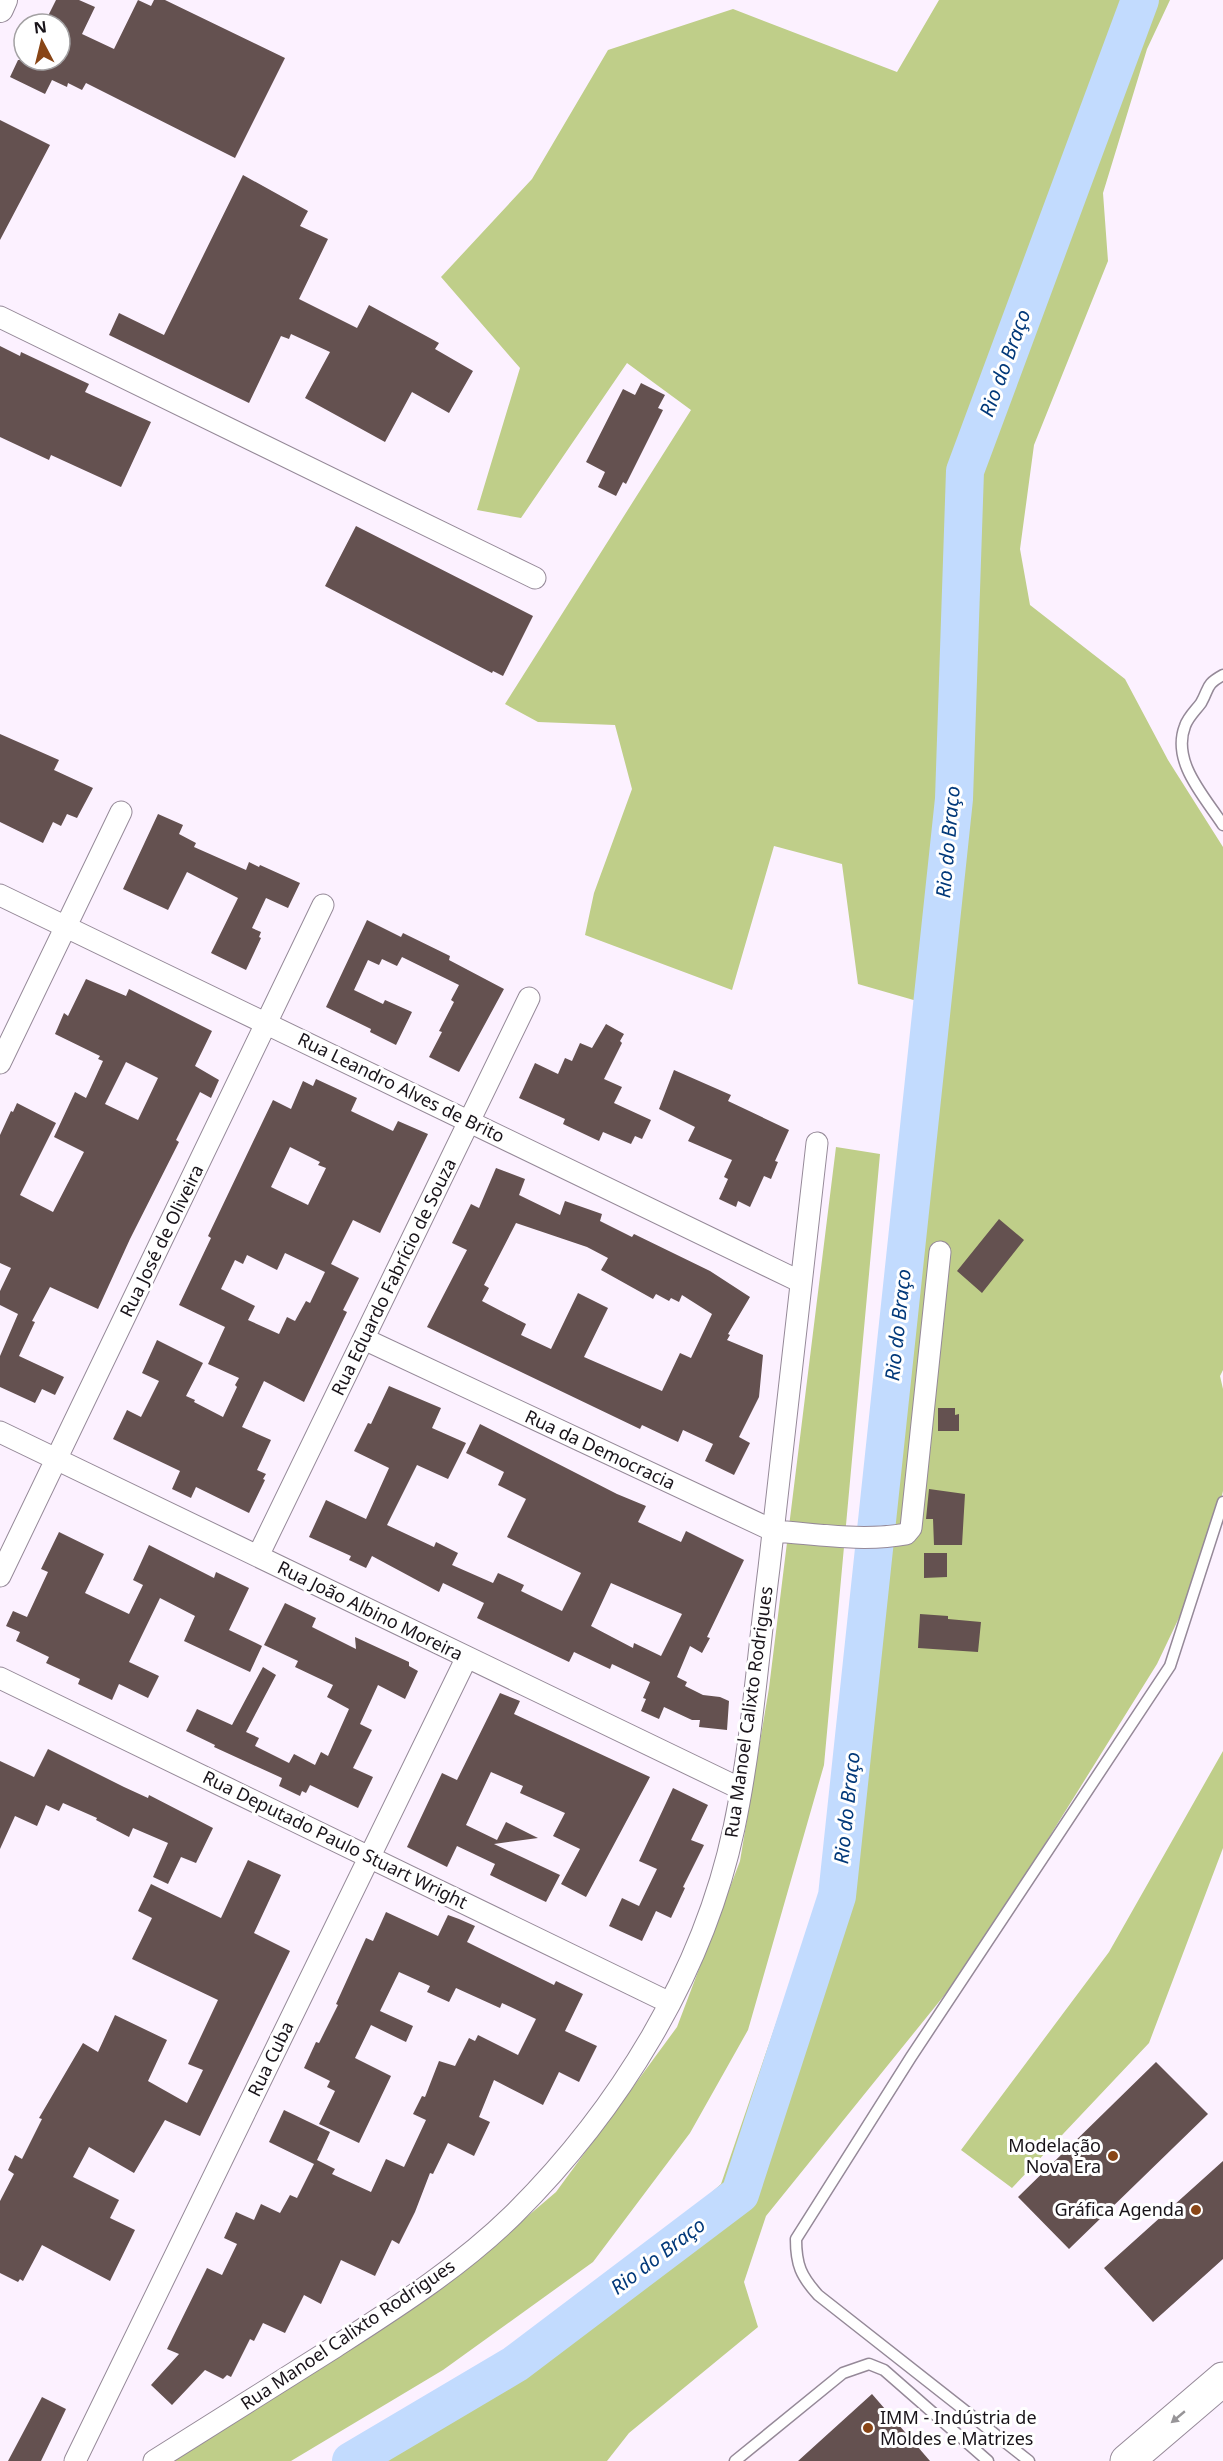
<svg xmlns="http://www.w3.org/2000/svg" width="1223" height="2461" font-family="'Noto Sans',sans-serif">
  <rect width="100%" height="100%" fill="#fcf1ff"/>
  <path fill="#bfce89" d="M939,0H1170L1147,49L1103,193L1108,261L1034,445L1020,549L1030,605L1125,679L1168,760L1223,847V1370L1220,1376L1223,1389V1491L1207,1559L1157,1664L972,1961L766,2216L744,2282L758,2327L629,2433L607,2461H335L410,2409L463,2380L665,2234L721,2184L821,1892L853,1651L899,1198L924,1003L858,984L842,864L774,846L732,990L585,935L594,893L632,789L615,725L538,722L505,704L691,410L627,363L521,518L477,510L520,368L441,277L532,179L608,50L733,9L897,72Z
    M836,1147L880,1154L824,1765L748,2030L690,2133L593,2262L443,2370L291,2461H174L453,2280L556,2192L677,2027L740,1861L769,1688Z
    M1223,1751V1848L1149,2043L1012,2188L961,2150L1109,1952Z"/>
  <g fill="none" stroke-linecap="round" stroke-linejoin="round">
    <path stroke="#c2dbfe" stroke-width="38" d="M351,2461L515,2364L740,2194L837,1896L954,799L965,471L1140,0"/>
  </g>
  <path fill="#645150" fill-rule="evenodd" d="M56,0H79L95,7L82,34L114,49L138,0L151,6L154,0H165L285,58L235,158L86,83L82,90L68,83L67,87L52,80L45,94L10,77L18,60H60V24H44Z
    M0,120L50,145L0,240Z
    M243,175L308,211L300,226L328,239L299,299L357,328L369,305L439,343L435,349L473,371L449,413L412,392L385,442L305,398L330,352L291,334L289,339L281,336L249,403L109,335L119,313L164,335Z
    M0,346L20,356L21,352L89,384L85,392L151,422L121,487L51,455L49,460L0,437Z
    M641,383L665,395L658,408L663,410L626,484L623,482L616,496L598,487L605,472L586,462L623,389L635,395Z
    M356,526L533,616L503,676L493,671L492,673L325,586Z
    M0,734L59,760L54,770L93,788L77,818L67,814L61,826L53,822L43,843L0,822Z
    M158,814L183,825L179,834L196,843L194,847L246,870L249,862L259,867L260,865L300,883L288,908L266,898L252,928L261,932L259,937L261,938L246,970L211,953L238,898L187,872L168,910L123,889Z
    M367,920L401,937L403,933L450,956L449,960L504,989L459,1072L429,1057L442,1032L439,1031L454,1002L451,1000L459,985L402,957L397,966L382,959L379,965L368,960L354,990L383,1004L385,1000L412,1012L396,1045L370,1032L371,1029L326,1007Z
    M86,979L126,996L129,989L212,1031L195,1066L219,1080L211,1098L200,1092L176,1140L179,1142L130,1239L98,1309L50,1287L32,1321L35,1322L19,1356L64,1377L55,1395L42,1389L35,1403L0,1387V1356L18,1314L0,1305V1291L11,1268L0,1263V1135L11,1111L13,1112L17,1103L56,1123L20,1195L53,1212L84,1152L54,1137L75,1092L86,1098L103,1061L98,1059L100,1056L55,1034L64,1013L68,1016ZM126,1062L158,1078L138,1120L105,1104Z
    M606,1024L624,1034L620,1041L622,1043L604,1079L622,1087L614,1103L651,1120L642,1139L635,1136L631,1144L603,1132L599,1141L563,1124L565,1119L519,1098L535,1063L558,1074L565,1058L572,1061L580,1043L592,1048Z
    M674,1070L731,1095L728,1101L789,1130L775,1161L778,1162L771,1179L764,1176L750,1207L738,1201L736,1207L719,1199L728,1179L724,1177L732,1160L688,1141L695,1127L659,1109Z
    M316,1079L357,1098L351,1111L393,1131L398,1121L428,1134L380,1233L353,1220L331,1264L359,1278L343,1310L347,1312L304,1402L264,1381L242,1427L271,1440L257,1470L266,1474L263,1479L265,1480L249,1513L196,1487L191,1498L172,1489L180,1471L113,1439L127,1410L141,1417L159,1381L142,1373L157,1340L203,1363L186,1396L195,1400L194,1402L223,1417L237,1387L235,1385L239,1378L208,1364L225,1327L179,1305L211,1238L208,1236L273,1100L291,1109L303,1081L313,1086ZM290,1147L320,1162L318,1165L326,1168L308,1205L271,1187ZM285,1253L325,1272L310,1303L306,1301L295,1321L287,1317L279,1334L248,1320L255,1306L221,1289L235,1260L243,1264L247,1255L277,1270Z
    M496,1168L525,1179L519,1195L560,1215L565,1201L602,1214L600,1221L632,1237L634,1234L710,1271L750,1297L728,1334L730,1335L727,1340L763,1355L759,1397L739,1437L750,1443L734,1475L705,1461L713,1444L683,1430L678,1442L642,1425L640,1429L427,1327L467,1250L452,1243L471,1204L479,1208ZM516,1223L587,1247L608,1258L601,1270L653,1299L656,1294L669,1301L671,1298L679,1302L682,1295L712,1314L691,1358L680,1353L662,1391L584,1357L608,1308L578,1293L551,1349L521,1335L526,1324L482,1301L489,1288L484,1285Z
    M999,1219L1024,1240L982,1293L957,1271Z
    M389,1386L441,1408L432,1428L466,1443L448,1479L417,1465L387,1525L434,1547L436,1542L458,1553L452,1565L493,1583L498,1573L524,1585L521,1591L562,1611L581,1573L507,1537L526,1499L498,1485L504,1472L466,1453L480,1424L617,1494L646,1506L638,1522L681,1542L686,1531L744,1560L707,1637L710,1638L702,1653L690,1646L677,1677L687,1682L685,1686L703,1695L720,1697L729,1701L727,1730L699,1727L700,1720H692L664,1707L659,1719L641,1711L646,1699L643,1698L650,1682L612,1664L610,1669L574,1652L569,1662L477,1618L484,1603L443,1583L439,1592L372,1556L366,1568L349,1560L351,1556L309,1537L326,1500L366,1519L389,1468L354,1451L368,1423L371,1424ZM611,1583L682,1614L661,1656L634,1643L633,1648L591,1626Z
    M938,1408H955V1415L959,1414V1431H938Z
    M929,1489L965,1494L962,1545H934L933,1519H926Z
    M59,1532L104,1554L85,1593L129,1614L143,1585L133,1580L149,1545L214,1578L216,1572L249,1588L229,1630L262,1646L250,1672L184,1641L195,1616L160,1598L129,1662L159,1676L148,1698L119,1684L112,1700L78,1684L80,1679L46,1663L49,1657L16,1641L20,1632L6,1626L13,1611L27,1617L48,1572L41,1569Z
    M924,1553H947V1577L924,1578Z
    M285,1603L316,1618L312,1627L356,1649L355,1637L409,1662V1666L418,1671L405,1699L378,1685L360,1724L372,1730L353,1768L373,1777L358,1808L310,1785L306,1793L302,1791L300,1796L279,1786L282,1778L214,1747L215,1745L186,1731L197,1709L232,1725L263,1667L276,1675L246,1732L259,1738L255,1746L289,1763L294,1754L315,1765L321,1752L328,1756L349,1709L327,1697L333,1685L295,1667L298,1661L264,1645Z
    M920,1614L948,1616V1619L981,1622L978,1652L918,1648Z
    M500,1693L520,1701L514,1714L650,1777L586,1897L561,1884L580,1849L553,1836L565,1813L520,1793L523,1786L491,1772L466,1825L497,1840L506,1822L538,1838L494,1844L560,1875L546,1902L490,1875L495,1864L457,1846L447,1867L407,1847L442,1773L457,1780Z
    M48,1749L124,1787L148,1798L149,1795L213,1828L196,1863L181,1857L168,1884L153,1877L168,1843L133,1828L129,1837L96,1820L97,1818L63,1803L59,1811L46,1805L37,1826L15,1816L0,1849V1761L34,1777Z
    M673,1788L708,1805L691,1840L704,1845L683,1887L685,1888L671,1918L656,1911L642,1941L609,1926L622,1898L639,1906L657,1869L639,1861Z
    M248,1860L281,1875L254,1933L290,1951L200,2136L165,2120L134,2173L89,2147L73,2177L119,2200L110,2218L135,2230L110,2281L42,2245L23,2281L20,2279L18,2282L0,2273V2201L14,2174L8,2170L15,2155L22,2159L42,2119L39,2118L83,2043L98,2052L115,2015L167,2040L148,2081L187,2103L203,2070L188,2064L218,2000L132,1959L152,1918L138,1911L151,1884L221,1918Z
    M386,1912L438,1936L448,1915L459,1919L475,1926L467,1942L554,1985L556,1981L583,1994L565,2031L597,2046L579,2082L559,2072L543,2105L494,2080L479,2117L490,2122L474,2156L448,2143L433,2174L430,2173L415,2212L399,2244L392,2240L375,2276L341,2260L321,2304L304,2295L285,2333L263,2323L254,2341L250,2339L231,2377L227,2375L223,2379L205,2370L172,2405L151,2385L179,2354L167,2349L207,2268L222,2275L237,2244L224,2238L236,2212L254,2220L261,2204L280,2213L290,2195L297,2198L314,2164L269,2142L284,2110L330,2132L317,2160L335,2169L332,2174L371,2192L386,2159L404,2167L426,2120L413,2114L422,2096L425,2097L439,2061L455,2066L469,2038L475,2041L478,2035L518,2055L536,2019L502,2003L500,2008L456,1988L449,2002L427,1992L430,1986L399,1972L380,2011L413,2026L406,2042L371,2025L355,2058L391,2076L359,2143L319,2124L335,2091L327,2087L330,2081L304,2068L316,2042L319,2043L338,2005L336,2004L366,1938L373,1941Z
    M1156,2062L1208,2114L1069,2249L1018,2197Z
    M1223,2161V2259L1153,2322L1104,2268Z
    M872,2394L930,2461H798Z
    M42,2397L66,2409L41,2461H8Z"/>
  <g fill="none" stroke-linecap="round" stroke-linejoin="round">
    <g stroke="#958998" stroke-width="13">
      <path id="service" d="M1223,675C1205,685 1210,687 1201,703C1196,710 1188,717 1185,726C1171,762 1205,797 1223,825
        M735,2461L843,2373L869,2364L884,2370L988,2461
        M1029,2461L818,2295C801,2276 796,2265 796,2239L911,2057L1170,1666L1223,1502"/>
    </g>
    <g stroke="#958998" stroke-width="23">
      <path id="minor" d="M0,317L535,578
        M0,895L801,1282
        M0,1063L121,812
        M364,1339L774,1531C817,1534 863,1542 906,1534L911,1528L940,1252
        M0,1432L741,1789
        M258,1556L529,998
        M0,1576L323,905
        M0,1678L670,2003
        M75,2461L467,1657
        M154,2461C214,2423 275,2385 335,2347C397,2307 460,2267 513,2215C618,2111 703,1974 734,1828C752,1743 758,1654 769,1568C786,1427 801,1285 817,1143"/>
    </g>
    <g stroke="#958998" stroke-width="28">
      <path id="tertiary" d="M0,9L4,0"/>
    </g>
    <g stroke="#958998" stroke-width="35">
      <path id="primary" d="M1127,2461L1223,2379"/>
    </g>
    <use href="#service" stroke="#fff" stroke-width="10"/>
    <use href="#minor" stroke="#fff" stroke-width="21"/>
    <use href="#tertiary" stroke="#fff" stroke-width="26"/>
    <use href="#primary" stroke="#fff" stroke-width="33"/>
  </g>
  <defs><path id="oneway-solid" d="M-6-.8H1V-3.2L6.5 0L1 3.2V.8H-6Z" transform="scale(1.5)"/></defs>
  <use fill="#979598" href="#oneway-solid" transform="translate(1178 2417) rotate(140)"/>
  <g fill="#884516" stroke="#fff" stroke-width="2">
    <circle cx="1113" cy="2156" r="6"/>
    <circle cx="1196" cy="2210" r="6"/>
    <circle cx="868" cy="2428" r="6"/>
  </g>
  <g text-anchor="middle" stroke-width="6" stroke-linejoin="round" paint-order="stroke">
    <g font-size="18" fill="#181319" stroke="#fff">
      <text transform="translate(401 1088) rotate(26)" y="6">Rua Leandro Alves de Brito</text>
      <text transform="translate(162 1241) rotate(-64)" y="6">Rua José de Oliveira</text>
      <text transform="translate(394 1277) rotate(-64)" y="6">Rua Eduardo Fabrício de Souza</text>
      <text transform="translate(600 1450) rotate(25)" y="6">Rua da Democracia</text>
      <text transform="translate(370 1611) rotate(26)" y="6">Rua João Albino Moreira</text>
      <text transform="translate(749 1712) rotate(-82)" y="6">Rua Manoel Calixto Rodrigues</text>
      <text transform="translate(335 1840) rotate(26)" y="6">Rua Deputado Paulo Stuart Wright</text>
      <text transform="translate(271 2059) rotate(-64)" y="6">Rua Cuba</text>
      <text transform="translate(348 2335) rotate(-34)" y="6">Rua Manoel Calixto Rodrigues</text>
    </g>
    <g font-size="18" fill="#181319" stroke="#fff" text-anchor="end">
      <text x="1101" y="2152">Modelação<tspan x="1101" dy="21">Nova Era</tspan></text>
      <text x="1184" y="2216">Gráfica Agenda</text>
      <text x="880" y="2424" text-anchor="start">IMM - Indústria de<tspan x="880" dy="21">Moldes e Matrizes</tspan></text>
    </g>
    <g font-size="20" font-style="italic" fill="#02397a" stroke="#fff">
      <text transform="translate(1005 363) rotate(-70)" y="7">Rio do Braço</text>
      <text transform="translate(948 842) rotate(-85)" y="7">Rio do Braço</text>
      <text transform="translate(898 1325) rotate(-84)" y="7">Rio do Braço</text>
      <text transform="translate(847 1808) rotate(-84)" y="7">Rio do Braço</text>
      <text transform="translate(658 2256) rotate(-37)" y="7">Rio do Braço</text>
    </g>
  </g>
  <g transform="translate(42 42) rotate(353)"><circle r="28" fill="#ffffff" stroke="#a3a1a3" stroke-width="1.5"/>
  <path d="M0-4.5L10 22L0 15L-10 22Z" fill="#884516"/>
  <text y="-9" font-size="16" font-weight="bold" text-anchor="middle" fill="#181319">N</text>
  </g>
</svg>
